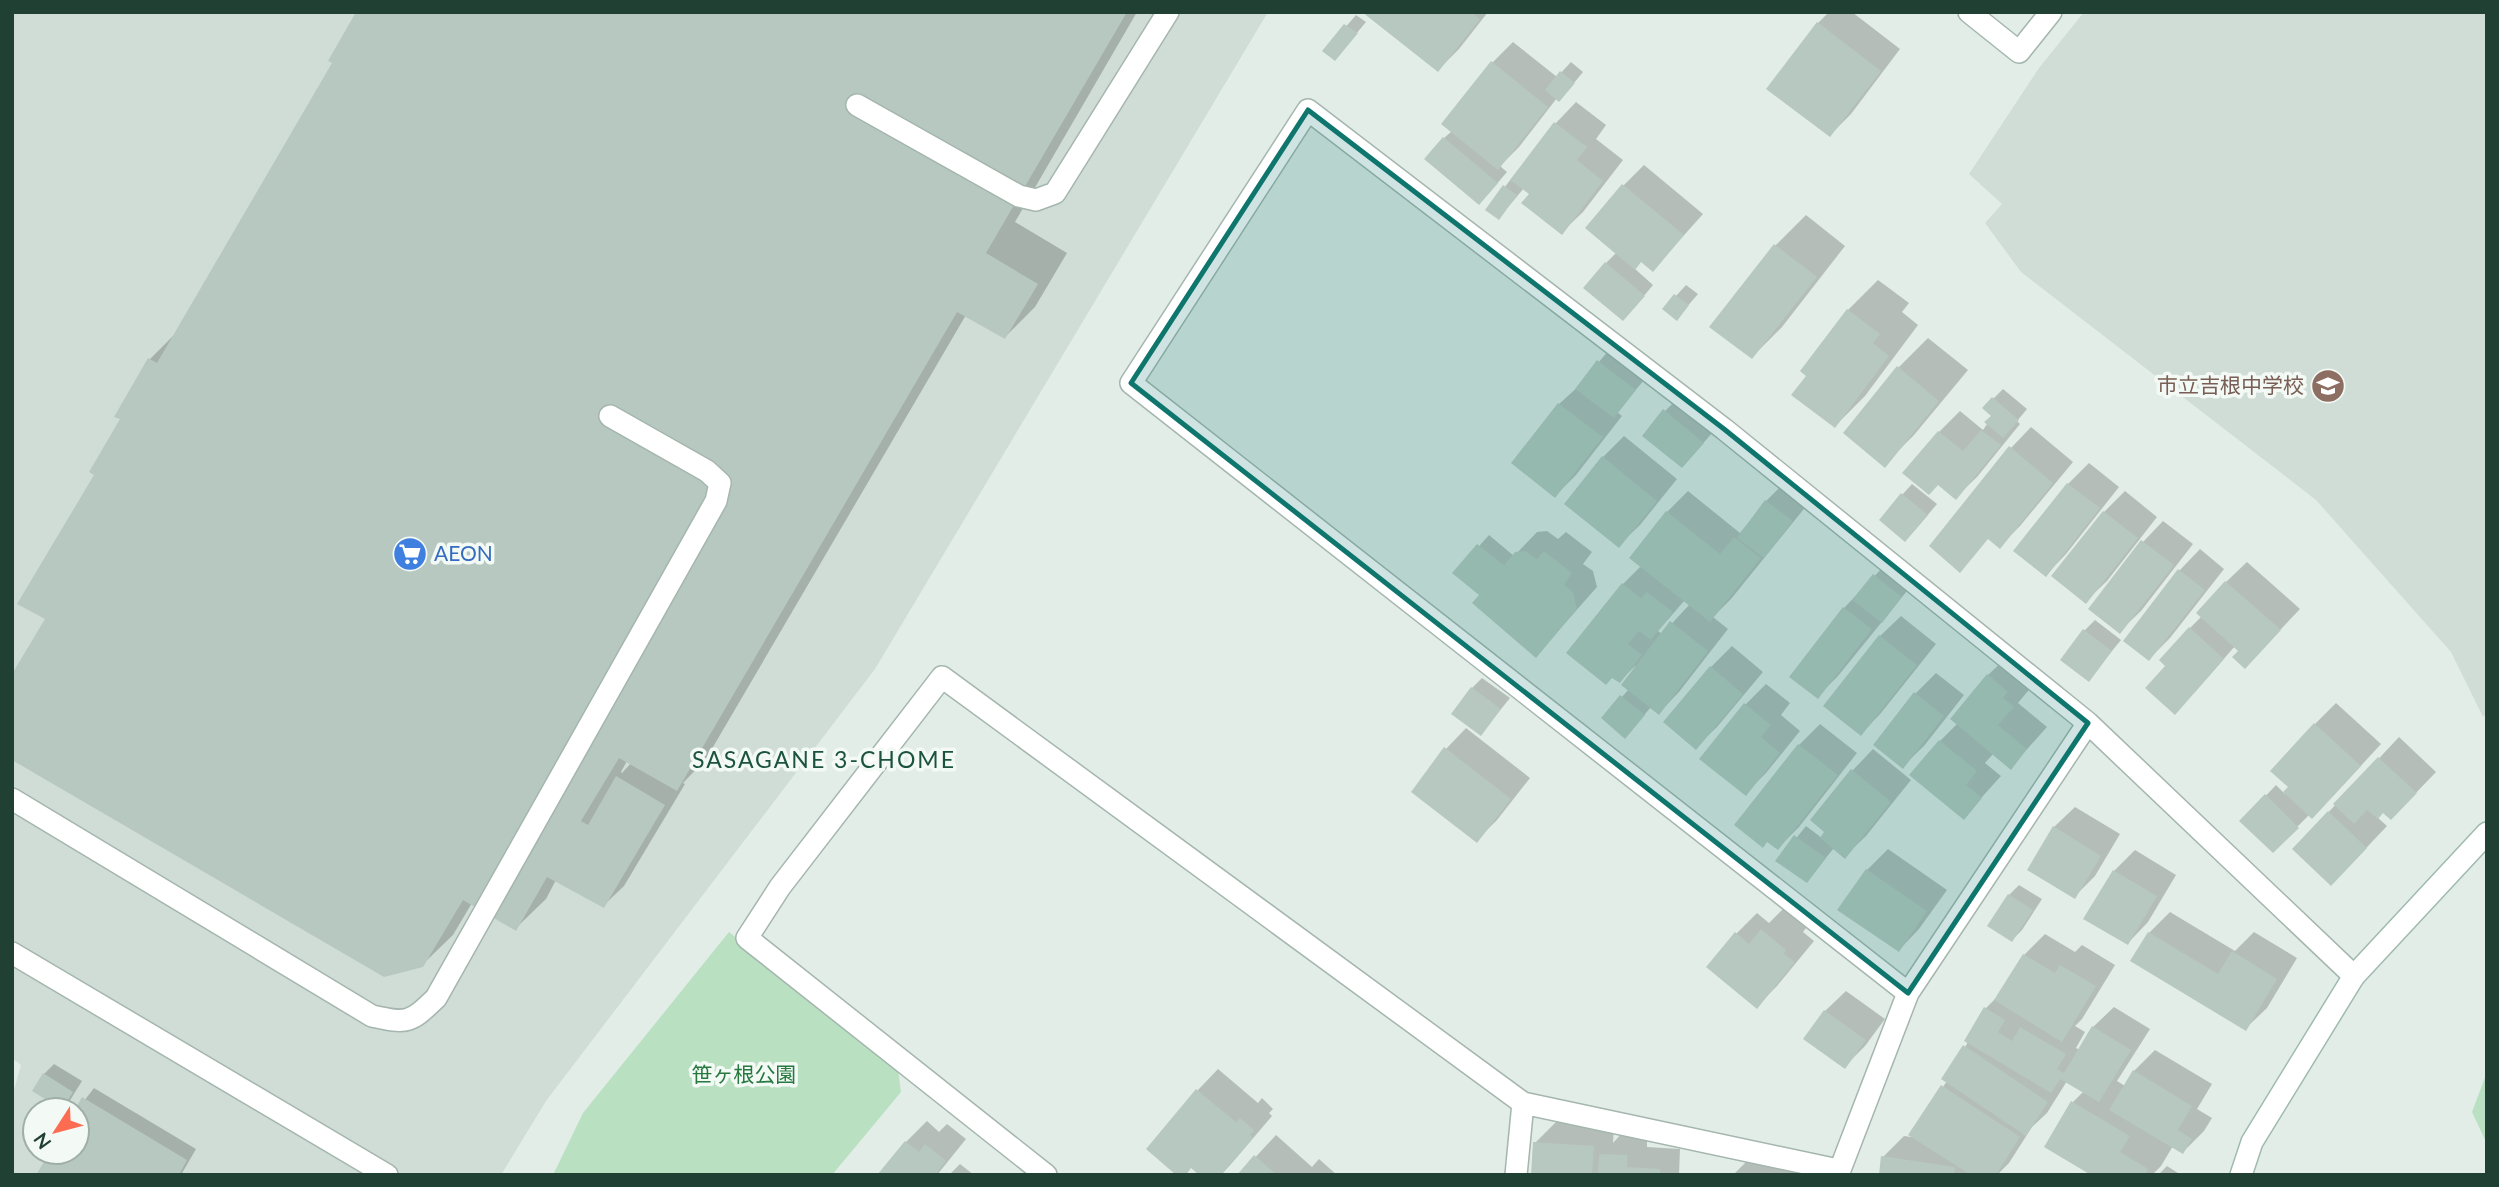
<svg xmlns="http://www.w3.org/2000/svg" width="2499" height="1187" font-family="Lato,'Noto Sans JP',sans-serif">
  <rect width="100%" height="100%" fill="#e2ede7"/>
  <path fill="#d0ddd6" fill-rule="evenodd" d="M12,12H1268L875,669L546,1101L501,1175H12V1097L21,1065L12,1058ZM35,1110H77V1152H35Z
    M2084,12H2487V713L2483,717L2451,652L2316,500L2021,272L1985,223L2002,204L1969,174L2039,68Z"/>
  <path fill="#b9e0c0" d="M729,932L898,1070L901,1092L832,1175H553L583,1113Z
    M2487,1072V1144L2472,1112Z"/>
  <path fill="#0003" fill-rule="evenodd" d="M358,12H1137L1015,222L1067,253L1035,307L1005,337L966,315L706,759L683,783L685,784L624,886L603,906L556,880L546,899L516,928L472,903L453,935L422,965L47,618L97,474L149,360L177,332L335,62ZM627,761L631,763L622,773L621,772Z
    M1365,12H1488L1459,49L1438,70Z
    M1829,12H1852L1900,49L1851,114L1830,135L1818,23Z
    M1356,15L1366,22L1335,59L1325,51Z
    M1513,42L1557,77L1571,62L1583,72L1569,89L1557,98L1519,147L1500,166L1507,172L1489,193L1444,138L1452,131L1493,62Z
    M1576,102L1606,125L1596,139L1623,160L1583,212L1562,232L1531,194L1524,188L1499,218L1487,209L1556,123Z
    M1644,165L1703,214L1653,270L1642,261L1634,268L1653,285L1633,309L1606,263L1617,252L1623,186Z
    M1806,215L1845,246L1782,327L1752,357L1711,326L1776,245Z
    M1878,280L1909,303L1902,312L1918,325L1865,396L1835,426L1848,310Z
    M1686,285L1698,294L1677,318L1665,308Z
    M1928,338L1968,370L1914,435L1884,465L1898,368Z
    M1608,351L1645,379L1617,412L1622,416L1576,475L1555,496L1559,404L1581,384Z
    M2003,389L2027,409L2017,421L2020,424L1977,477L1956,497L1939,483L1905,473L1939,432L1960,411L1983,430L1993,415V399Z
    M1675,401L1713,432L1692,456L1665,411Z
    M2031,427L2073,462L2020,526L2000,546L2011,448Z
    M1624,436L1677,479L1640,525L1619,545L1566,504L1603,457Z
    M2089,463L2119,487L2066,554L2046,575L2016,551L2068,484Z
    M1787,480L1812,499L1731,599L1713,617L1728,629L1679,692L1659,713L1651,707L1635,726L1603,718L1629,689L1637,667L1635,666L1620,681L1623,584L1641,566L1667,512L1688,491L1740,533L1766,501ZM1685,600L1690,604L1662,634L1658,631Z
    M1912,484L1937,504L1915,530L1902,495Z
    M2125,491L2157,517L2107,581L2086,601L2104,512Z
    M2163,521L2193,544L2141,611L2120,631L2143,542Z
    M1547,531L1558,539L1566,532L1592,552L1583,564L1593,571L1597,587L1536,656L1481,595L1455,573L1489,535L1514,556L1537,532Z
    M2200,549L2224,569L2170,638L2149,659L2125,640L2180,570Z
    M2247,562L2300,609L2245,667L2240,651L2235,646L2195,692L2167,665L2190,628L2202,616L2226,582Z
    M1884,566L1911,586L1838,676L1817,697L1844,608Z
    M1901,616L1936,644L1881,713L1861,734L1880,636Z
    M2095,620L2121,640L2089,679L2084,631Z
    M1732,646L1763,672L1717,727L1696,747L1711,667Z
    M2009,655L2033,685L2018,703L2047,727L2011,767L1994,753L1985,763L2001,776L1964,817L1940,741L1958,723L1988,675Z
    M1936,673L1964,695L1924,746L1903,766L1915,694Z
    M1482,678L1510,698L1481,734L1472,688Z
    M1766,684L1790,703L1781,715L1800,731L1766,773L1746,793L1745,705Z
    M2336,703L2381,744L2333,796L2310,814L2273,851L2242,821L2276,785L2285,794L2290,787L2315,724Z
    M1820,724L1857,753L1799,827L1778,848L1799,745Z
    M1466,728L1530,778L1497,820L1476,841L1446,749Z
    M2399,737L2436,772L2412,797L2383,811L2377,817L2387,826L2352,863L2294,849Z
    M1873,749L1911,780L1866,836L1845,856L1834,848L1807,881L1778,861L1806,826L1822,838L1826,832L1812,820L1853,770Z
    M2075,807L2120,834L2095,876L2075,896L2054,827Z
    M1888,849L1947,890L1919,929L1899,950L1867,870Z
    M2135,850L2176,875L2148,922L2128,943L2086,919L2114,871Z
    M2019,885L2042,899L2022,930L2012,940L2009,895Z
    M1783,909L1806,928L1803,932L1814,941L1777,986L1757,1006L1736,934L1757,913L1769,923Z
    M2170,912L2235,951L2254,932L2297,958L2267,1008L2246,1028L2149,933Z
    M2045,934L2075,952L2082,945L2115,965L2082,1019L2075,1026L2085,1032L2076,1048L2080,1050L2093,1027L2114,1007L2150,1029L2117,1081L2125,1086L2134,1071L2155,1050L2212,1084L2197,1109L2212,1118L2204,1131L2183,1152L2173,1146L2161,1166L2152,1175H2094L2072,1103L2084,1091L2067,1081L2047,1113L2032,1127L2009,1163L1997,1175H1881L1883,1157L1904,1136L1918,1138L1911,1134L1947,1081L1986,1008L2000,994L2024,955Z
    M1846,991L1885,1019L1865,1046L1844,1067L1825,1011Z
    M54,1064L82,1081L64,1110H40L47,1098L44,1074Z
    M1218,1069L1258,1103L1262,1098L1273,1109L1269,1113L1272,1116L1232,1163L1221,1175L1192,1167L1148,1149L1198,1090Z
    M94,1088L196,1149L181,1175H39L52,1152H77V1110Z
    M35,1118V1129L30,1126Z
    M927,1121L939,1132L947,1124L966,1139L937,1175H879L906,1142Z
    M1556,1122L1614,1126L1613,1143L1622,1133L1647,1135V1147L1680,1149L1679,1175H1533L1535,1143Z
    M1276,1135L1312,1167L1319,1159L1337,1175H1239Z
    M1749,1159L1805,1164L1804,1175H1733Z
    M960,1164L974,1175H949Z
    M2167,1166L2181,1175H2158Z"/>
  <path fill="#b7c8c0" d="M356,12H1127L986,253L1038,284L1005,339L957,312L677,791L619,758L581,821L588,825L616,776L665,805L604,908L547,877L516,931L463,900L423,967L384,977L12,760V674L45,619L17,604L94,475L89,472L120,419L114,417L148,358L157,363L332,63L328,61Z
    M1362,12H1471L1480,19L1438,72Z
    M1817,22L1881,71L1830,137L1766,89Z
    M1344,24L1358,33L1335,61L1322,51Z
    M1491,61L1548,107L1498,170L1441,124Z
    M1560,71L1575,83L1559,102L1545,90Z
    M1554,122L1587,147L1577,160L1603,181L1562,235L1521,203L1529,194L1510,180Z
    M1443,137L1498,183L1479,205L1424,159Z
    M1622,184L1684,235L1653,272L1641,262L1635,270L1585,228Z
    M1503,185L1517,195L1499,220L1485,210Z
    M1774,244L1817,277L1752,359L1709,327Z
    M1605,262L1645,296L1623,321L1583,288Z
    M1674,294L1689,305L1677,321L1662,309Z
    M1847,309L1880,334L1873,343L1889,356L1835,428L1791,395L1806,376L1800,371Z
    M1597,360L1636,390L1614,418L1575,389Z
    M1897,366L1939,401L1885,468L1843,433Z
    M1992,397L2019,420L2003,438L1984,422L1991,416L1982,408Z
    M1558,403L1603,437L1555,498L1511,463Z
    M1663,409L1704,443L1682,468L1642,436Z
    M1981,430L2001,445L1956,500L1938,485L1929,495L1902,473L1938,431L1963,451Z
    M2009,446L2053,483L2000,549L1988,539L1960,573L1929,546Z
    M1602,456L1657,501L1619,548L1564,504Z
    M2067,483L2100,508L2046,577L2013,551Z
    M1901,493L1928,515L1905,542L1879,520Z
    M1765,500L1793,521L1764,558L1737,538Z
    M1666,511L1720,554L1734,537L1761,558L1710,622L1629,558Z
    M2103,511L2138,538L2086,604L2051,576Z
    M2141,540L2174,565L2120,634L2088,609Z
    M1477,544L1504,565L1515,552L1525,551L1537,559L1544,551L1572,573L1564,585L1573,592L1577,609L1536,658L1472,603L1479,595L1452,573Z
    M2178,569L2205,590L2149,661L2123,641Z
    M1873,574L1902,597L1882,623L1852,600Z
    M2225,581L2281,630L2245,669L2232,657L2238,651L2196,613Z
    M1622,583L1641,598L1647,592L1673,612L1651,640L1639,631L1628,644L1642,655L1620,683L1612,678L1606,685L1566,653Z
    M1843,607L1872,629L1818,699L1789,677Z
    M1670,621L1708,651L1659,715L1621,685Z
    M2189,627L2224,659L2175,715L2145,688L2165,666L2159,660Z
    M2083,629L2112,651L2089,682L2060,660Z
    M1879,635L1917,665L1861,736L1823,706Z
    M1710,666L1743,694L1696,750L1663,722Z
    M1987,674L2008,692L2003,698L2014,707L1998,725L2027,749L2011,770L1950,719Z
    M1471,687L1501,709L1481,736L1451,714Z
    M1914,692L1944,716L1903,769L1873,745Z
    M1620,695L1645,715L1625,739L1601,718Z
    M1744,703L1771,725L1761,737L1780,753L1746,796L1699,759Z
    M2314,723L2361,766L2312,819L2283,792L2288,787L2270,771Z
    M1939,740L1977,771L1966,785L1982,798L1964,820L1909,775Z
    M1798,744L1838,775L1778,850L1767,842L1763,848L1734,825Z
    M1444,747L1511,799L1477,843L1411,792Z
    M2378,757L2417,793L2391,820L2383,813L2378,819L2367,810L2354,824L2333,804Z
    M1851,769L1891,802L1845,859L1820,838L1824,832L1810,820Z
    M2265,794L2299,828L2273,853L2239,821Z
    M2328,811L2367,848L2331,886L2292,849Z
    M2053,826L2101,856L2075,899L2027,870Z
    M1794,835L1826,858L1807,883L1775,861Z
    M1866,869L1927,911L1899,952L1837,910Z
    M2113,870L2157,896L2128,945L2083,919Z
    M2008,894L2033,910L2012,942L1987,926Z
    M1761,929L1786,950L1784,954L1795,962L1757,1009L1706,967L1735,932L1749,944Z
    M2148,932L2218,974L2232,951L2277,979L2246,1031L2130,961Z
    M2023,954L2055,973L2060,965L2096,986L2062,1042L1994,1000Z
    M1984,1007L2005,1020L1998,1032L2012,1041L2020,1027L2066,1054L2057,1069L2064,1073L2092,1026L2131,1050L2099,1102L2060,1079L2051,1093L1964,1041Z
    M1824,1010L1866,1040L1845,1069L1803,1039Z
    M1963,1045L2048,1102L2026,1136L1941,1079Z
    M2133,1070L2192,1106L2178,1130L2192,1139L2183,1154L2109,1110Z
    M43,1073L73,1092L62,1110H38L45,1099L32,1091Z
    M1941,1085L2020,1137L1996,1175H1971L1908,1135Z
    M1196,1089L1236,1122L1240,1118L1254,1130L1250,1135L1253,1138L1221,1175H1199L1191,1168L1186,1175H1176L1146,1149Z
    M82,1097L187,1160L179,1175H36L50,1152H77V1110H75Z
    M2071,1101L2130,1136L2120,1152L2148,1169L2145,1175H2091L2044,1147Z
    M905,1141L919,1152L925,1144L946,1161L935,1175H877Z
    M1533,1142L1594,1146L1592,1175H1531Z
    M1599,1154L1627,1155V1167L1660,1169V1175H1598Z
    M1254,1155L1277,1175H1237Z
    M1881,1156L1955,1167L1954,1175H1879Z"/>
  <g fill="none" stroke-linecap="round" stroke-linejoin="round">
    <g stroke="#a4b6ae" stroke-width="24">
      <path id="lane" d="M857,105L1019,196L1036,200L1055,193L1168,12
        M12,799L372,1016C408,1024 410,1023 436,998L716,501L720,483L707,471L610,416
        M12,953L387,1175"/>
    </g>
    <g stroke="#a4b6ae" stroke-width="24">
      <path id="street" d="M1969,12L2019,52L2051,12
        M1908,993L1131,383L1308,110L1724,429L2088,723L2354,976
        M1046,1175L747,938L780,887L942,677L1523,1103L1838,1170
        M1516,1175L1523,1103
        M1838,1175L1908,993L2088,723"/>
    </g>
    <g stroke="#9fbaae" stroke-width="24">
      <path id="secondary" d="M2241,1175L2252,1142L2354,976L2487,833"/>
    </g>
    <use href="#lane" stroke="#fff" stroke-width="21"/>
    <use href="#street" stroke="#fff" stroke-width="21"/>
    <use href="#secondary" stroke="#fff" stroke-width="21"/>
  </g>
  <path fill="#0f766e" fill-opacity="0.2" stroke="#0f766e" stroke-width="5" stroke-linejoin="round" d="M1308,110L1724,429L2088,723L1908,993L1131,383Z"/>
  <defs>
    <g id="school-disc" transform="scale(1.75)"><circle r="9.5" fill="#8d6e63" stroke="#f3f9f5"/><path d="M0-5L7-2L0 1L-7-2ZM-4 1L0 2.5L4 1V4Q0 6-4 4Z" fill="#fff"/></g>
    <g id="supermarket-disc" transform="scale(1.75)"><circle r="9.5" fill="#3f7fe0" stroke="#f3f9f5"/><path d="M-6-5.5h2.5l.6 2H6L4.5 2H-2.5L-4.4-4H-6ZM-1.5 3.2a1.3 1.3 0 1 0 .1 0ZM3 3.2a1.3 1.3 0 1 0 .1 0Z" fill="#fff"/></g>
  </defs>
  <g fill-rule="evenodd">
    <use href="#school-disc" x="2328" y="386"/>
    <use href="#supermarket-disc" x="410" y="554"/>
  </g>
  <g text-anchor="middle" stroke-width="7" stroke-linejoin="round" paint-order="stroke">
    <g font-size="21" fill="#785e54" stroke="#f3f9f5" text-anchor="end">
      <text x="2304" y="393">市立吉根中学校</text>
    </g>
    <g font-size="21" fill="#366cbe" stroke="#f3f9f5" text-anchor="start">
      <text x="434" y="561">AEON</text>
    </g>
    <g font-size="21" fill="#277940" stroke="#f3f9f5">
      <text x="744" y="1082">笹ヶ根公園</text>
    </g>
    <g font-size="23" letter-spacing="2" fill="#1b5340" stroke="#f3f9f5">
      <text x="824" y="768">SASAGANE 3-CHOME</text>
    </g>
  </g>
  <rect width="2499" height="1187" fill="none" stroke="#204034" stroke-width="28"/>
  <g transform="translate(56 1131) rotate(234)"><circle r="33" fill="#f3f9f5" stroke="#9fafa8" stroke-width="2"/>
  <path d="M0-5L12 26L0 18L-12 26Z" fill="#fc6c51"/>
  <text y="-10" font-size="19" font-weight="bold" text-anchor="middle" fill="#204034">N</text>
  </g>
</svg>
